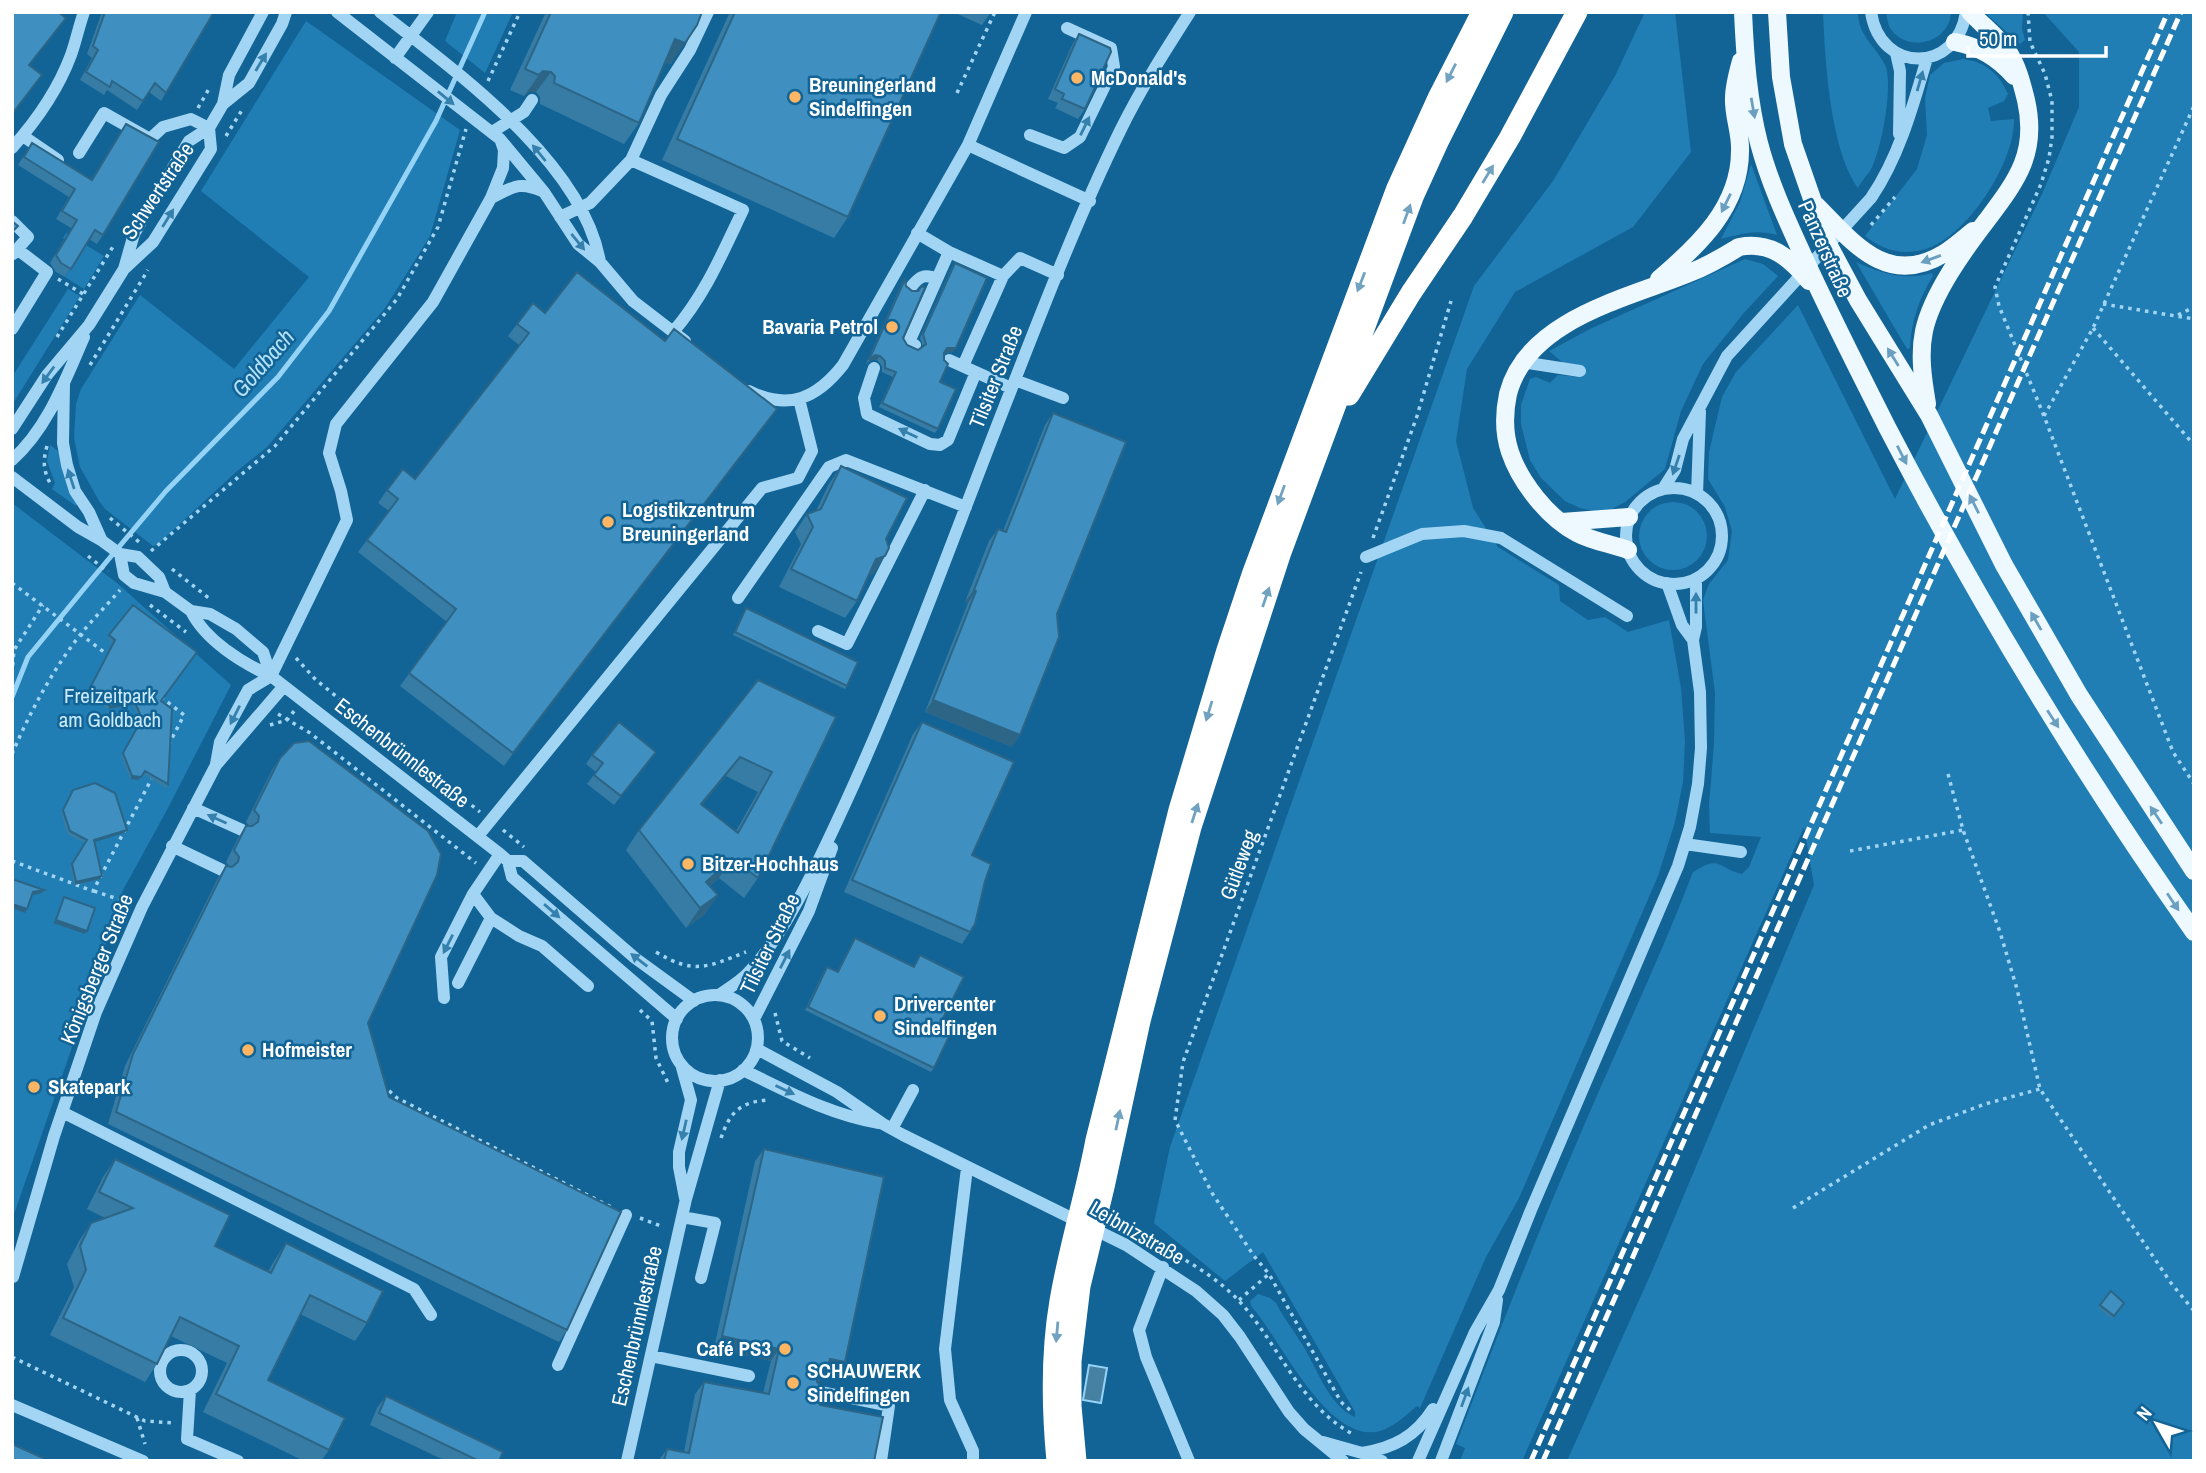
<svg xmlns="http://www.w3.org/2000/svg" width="2206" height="1473" font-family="'Archivo Narrow',sans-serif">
  <rect width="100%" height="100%" fill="#126496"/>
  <path fill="#207eb4" d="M457,12H513L485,73L445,41Z
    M1645,12H1675L1691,152L1633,227L1515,292L1467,369L1456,441L1473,508L1498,547L1559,585L1560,601L1588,620L1605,617L1628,632L1669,620L1681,688L1685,741L1683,782L1675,822L1658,876L1519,1198L1486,1257L1420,1408L1417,1406C1405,1416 1392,1429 1376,1432C1325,1439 1280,1338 1251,1306L1250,1301L1258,1294L1270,1298L1276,1303C1283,1317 1292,1328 1300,1341C1316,1364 1327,1405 1355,1417V1412L1263,1252L1225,1281L1154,1223L1170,1147L1474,286L1553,181L1615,76Z
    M1823,12H1858C1858,36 1875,45 1885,65C1894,84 1881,153 1870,171C1867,175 1861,182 1858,188C1830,149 1825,60 1823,12Z
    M1886,12H1951C1950,43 1907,54 1890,28C1888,24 1887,17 1886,12Z
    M1984,12H2023L2022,29L2025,40L2020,44Z
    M2043,12H2194V1461H1567L1653,1269L1814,885L1804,827L1522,1461H1460L1465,1448L1456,1444C1494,1345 1532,1246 1574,1149C1613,1056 1657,966 1693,872C1721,854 1717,868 1742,874L1749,867L1761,837L1710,833L1709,805L1714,744L1715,693L1703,600L1709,584L1728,560L1732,531L1725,507L1708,479L1709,452L1722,397L1736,372L1798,305L1895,499L2043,192L2079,107V52Z
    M306,21L460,130L430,236L385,308L267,447L236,472L157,545L153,546L105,509L99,501L80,467L74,438L76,404L81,389L140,295L234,369L309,277L201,191Z
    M1963,59C1985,62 1999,73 2008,94L2004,101L1988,108L1991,121L2014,119C2015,162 1968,236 1926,249C1902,256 1883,250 1865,236L1917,169L1927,135L1925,98L1930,75L1944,63Z
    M1751,164L1777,235C1756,229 1741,234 1721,239L1740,202Z
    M66,233L104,256L84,289L65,277L82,250L63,238Z
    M1745,259L1763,264L1778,276L1743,314L1703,364L1681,411L1665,469L1625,502L1612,509L1599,512L1580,508L1565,501L1541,478L1530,460L1521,424V405L1530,379L1536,377L1550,383L1558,375L1580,377L1549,351L1590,329Z
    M1856,262C1880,273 1904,281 1932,273L1933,276C1919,298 1911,322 1910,348L1907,349Z
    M68,289L80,296L12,405V377Z
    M50,445L58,451L78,503L76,506L52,489L55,483L47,461Z
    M1639 536a34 34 0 1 1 68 0a34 34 0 1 1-68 0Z
    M12,503L117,583L231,685L168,808L123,890L86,1007L12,1220Z"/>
  <path fill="#4680a3" stroke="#94d3f6" stroke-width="2" d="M1089,1365L1107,1368L1101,1403L1083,1400Z"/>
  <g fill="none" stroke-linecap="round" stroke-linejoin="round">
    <path stroke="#94d3f6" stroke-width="5" d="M12,697L28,657L92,579L166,491L278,377L329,311L436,121L485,12"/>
    <path stroke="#a2d5f3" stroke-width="3.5" stroke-dasharray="3.5 5" stroke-linecap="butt" d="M2028,12L2030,42L2045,74L2052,101V137L2049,158L2041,184L1995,287L1999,306L2044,416L2173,752L2194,784
      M488,81L520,12
      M957,93L995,12
      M198,108L210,87
      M226,136L242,110
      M1871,225L1895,197
      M58,279L83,294
      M2103,304L2194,319
      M2178,315L2194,307
      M2093,328L2194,445
      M57,337L114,245
      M90,365L148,270
      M2044,416L2093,328L2194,106
      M47,446C43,460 43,470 50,483L49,485
      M110,518L139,542
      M1373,538L1417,416L1451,301
      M151,551L275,446L397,299L438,227L466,129
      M88,556L108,572
      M172,569L210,599
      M12,583L108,655
      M150,605L186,632
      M296,658L316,680L480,812
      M12,674L14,650L43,605
      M161,697L184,715L169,744
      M278,714L310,733L476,863
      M270,725L287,720L295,710
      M12,754C30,712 52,671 80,635C93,619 107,605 120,590
      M1948,774L1963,830L2000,932L2017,989L2040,1089L2171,1283L2194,1311
      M503,830L524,847
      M1850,851L1963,830
      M12,861L93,891L153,776
      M94,891L130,903
      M656,952C694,975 708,967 746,952
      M640,1010L652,1021L656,1058L669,1085
      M775,1013L782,1041L810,1058
      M383,1085L397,1098L613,1208
      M721,1138C730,1112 740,1102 768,1100
      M1793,1208L1929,1125L1985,1104L2040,1089
      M640,1218L661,1226
      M1156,1244C1185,1259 1218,1278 1240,1302C1279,1345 1299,1404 1351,1433
      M1239,1300L1269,1274
      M12,1357L145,1421L174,1423
      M1350,1410L1341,1402L1269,1274L1254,1256L1212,1193L1175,1120L1183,1062L1361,572
      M137,1418L145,1444"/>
    <path stroke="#a2d5f3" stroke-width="12" d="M337,12L500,139L544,192L578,244L600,262L633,301L685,341
      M380,12C455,71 583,162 600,262
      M1871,12C1880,74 1957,74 1966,12
      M1896,53L1900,71L1899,134
      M395,58L428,12
      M223,104L249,83L282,24L286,12
      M492,132L524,112L532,100
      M1030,135L1064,148L1080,137L1114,67L1111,48L1067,28
      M23,136L58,160
      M968,145L1090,201
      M12,148C37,120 58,90 71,55C76,41 79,26 84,12
      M79,153L104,113L150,139L163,127L191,119L209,128
      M631,160L743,210C722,254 705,295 673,332
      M491,198C513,187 519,181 542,191
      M560,217L590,203L631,160L661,95L690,50L708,12
      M12,221L28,237L13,254
      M917,233L949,252L1003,276
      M124,269L134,234L166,179L189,141L209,128L223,104L229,75L263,12
      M911,287C919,277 924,273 937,279
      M12,329L47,272L17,249
      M915,345L909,342L949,252
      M949,360L1011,388
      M1522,362L1580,371
      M963,366L1003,276L1020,258L1058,275
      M874,368L864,398L867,414L930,444L940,445L948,440L976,372
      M1015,380L1063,398
      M64,383L63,443L67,465L75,491L89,512L101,539
      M749,391C789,411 817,398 843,365L968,145L1026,12
      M12,429L47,375L89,325L124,269L153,242L211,149L209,128
      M12,460C48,428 65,380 84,337
      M12,477L78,527L101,540L120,554L138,557L159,577L165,592
      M1626 536a48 48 0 1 1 96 0a48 48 0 1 1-96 0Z
      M1663,489L1675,470L1683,439L1727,356L1871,198C1899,157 1913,106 1927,58
      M1697,494L1700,411
      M120,554L124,575L134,583L165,592L191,611L210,614L236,629L263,652L271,676
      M1366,557L1422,534L1464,531L1501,538L1627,616
      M1667,583L1682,625L1693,640
      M738,598L829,467L846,460L966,507
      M191,611C205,640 242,663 271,676L500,854L508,861L512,877L677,1019
      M818,631L847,644L925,490
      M271,676L347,520L341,491L329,453L336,424L433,302L491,198L503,168L504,150L501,141
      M216,764L220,742L248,690L271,676
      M193,808L242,830
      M478,836L762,488L798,478L812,451L799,399
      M1685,844L1741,852
      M172,846L222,870
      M508,861H523L635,958L694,1001
      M473,894L491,918L519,936L542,946L588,986
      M458,983L491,918
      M719,995C729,988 741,981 749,972C788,931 821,855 845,804C907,669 956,529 1011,390C1045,303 1079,215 1120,131C1140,90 1165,51 1190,12
      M672 1038a43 43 0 1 1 86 0a43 43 0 1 1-86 0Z
      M444,998L441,957L473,894L500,854
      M754,1019L809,911L832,848
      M757,1049L837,1092L883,1124L903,1135L1126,1245L1196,1291L1223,1315L1240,1337L1289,1412L1304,1429L1343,1461
      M681,1064L691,1100L679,1152V1167L685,1198
      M743,1070C789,1092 828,1114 879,1123
      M62,1112L414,1289L431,1315
      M892,1129L913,1090
      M967,1168L945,1349L950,1400L973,1451V1461
      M682,1217L715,1223L701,1278
      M1163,1267L1139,1330L1146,1357L1189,1461
      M13,1277L54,1136L96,1012L142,907L216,765L284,686
      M160 1371a21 21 0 1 1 42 0a21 21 0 1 1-42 0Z
      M651,1356L749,1376
      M558,1365L626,1215
      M190,1390L187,1439L238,1461
      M817,1391L889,1406L881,1461
      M12,1405L143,1461
      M1323,1442L1362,1453L1382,1461
      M1362,1453C1394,1448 1416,1436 1433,1409
      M627,1461L686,1199L720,1080
      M1418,1461L1475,1332L1499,1290L1531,1210L1678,866L1690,827L1698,784L1701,748L1700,692L1693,640L1696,627V579
      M1441,1461L1494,1322L1497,1300"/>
    <path stroke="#eef8ff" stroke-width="18" d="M1743,12C1745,56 1748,100 1759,143C1769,181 1785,216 1801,251C1828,311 1858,369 1887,427C1978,602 2080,770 2194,932
      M1777,12L1781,77L1793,144L1827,242L1858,300L1929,415L2004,565L2079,695L2194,871
      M1955,42C1980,47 1997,57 2014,76
      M1816,205C1852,241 1886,288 1943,254C1953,248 1963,239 1973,231
      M1659,279C1698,246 1740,207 1740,151C1741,133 1733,115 1734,98C1734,86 1738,72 1741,61
      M1927,404C1923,380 1919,355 1924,331C1932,294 1964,250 1987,220C2017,180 2038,153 2026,100C2022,84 2017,64 2007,50C1997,36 1982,25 1970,12
      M1562,522L1629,517
      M1628,550C1611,544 1592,541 1577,533C1548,518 1520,482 1510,452C1504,434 1504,413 1508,394C1527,320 1625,299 1687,274C1705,267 1723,257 1739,247C1771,241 1790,258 1809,281"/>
    <path stroke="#fff" stroke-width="21" d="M1349,395L1411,293L1463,216L1510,137L1577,12
      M1057,1461C1052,1409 1051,1353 1060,1301C1069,1247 1086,1194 1096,1140L1179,810L1227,650L1252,575L1397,188L1438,98L1482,12
      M1076,1461L1071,1406V1361L1080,1286L1104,1187L1140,1021L1191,827L1281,552L1413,197L1439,140L1503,12"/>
    <path stroke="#fff" stroke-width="5" stroke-dasharray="12 5" stroke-linecap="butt" d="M1531,1461L2168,12
      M1543,1461L2181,12"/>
  </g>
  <path fill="#367ca5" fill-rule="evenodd" d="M102,12H214L161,101L149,92L137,110L107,90L104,95L80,80L92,58L87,54Z
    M546,12H702L671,64L665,62L639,123L624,144L540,104V97L536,92H529L524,96L510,90Z
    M730,12H941L848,217L834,238L662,160Z
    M953,12H991L982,25Z
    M1079,34L1085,109L1078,119L1055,108L1058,103L1048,99L1073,43Z
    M126,124L103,235L97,244L89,239L65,277L56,272L50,263L71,228L56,219L69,197L18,165L32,143L91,180Z
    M955,263L953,352L944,353L940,382L938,429L935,433L879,407L893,377L882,372V366L877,360H872L866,364L902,283L905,279L903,338L907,345L918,350L923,346L920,338L952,267Z
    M545,313L665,341L777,409L504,766L400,686L447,622L358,552L389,511L378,503L387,490L415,479L519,345L508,336L517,324Z
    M1053,413L1057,614L1020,735L1012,747L925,712L968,603L965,602L989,541L998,529L1003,531L1045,425Z
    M841,466L886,539L885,556L873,574L869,575L857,601L845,618L779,587L801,544L795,532L807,514L816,511L829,484Z
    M133,605L161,701L168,784L166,788L143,774L138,780L130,779L121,756L140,722L133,705L108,709L87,693L112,643L107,639Z
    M746,608L847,686L845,689L733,635Z
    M758,680L836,717L758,878L744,898L719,878L710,886L718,895L704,915L686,928L626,850L639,830ZM726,776L758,792L736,831L702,805Z
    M922,722L972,855L985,881L975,924L962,944L844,892L913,734Z
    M656,752L614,805L587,784L596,772L586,764L592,755Z
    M280,758L368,1023L389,1097L567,1330L559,1342L108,1124L125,1066L218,878L226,866H229L226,862L238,838L246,826H249L246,822L272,770Z
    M71,793L124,833L94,842L102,876L100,879L74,885L70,867L85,843L67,834L61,813Z
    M855,938L914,966L920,955L943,1018L934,1068L931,1072L805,1010L824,971L827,967L837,972Z
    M764,1149L836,1374L826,1372L818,1383L820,1405L874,1461H658L667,1449L684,1452L695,1394L704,1382L763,1393L771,1361L714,1348L755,1161Z
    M115,1159L215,1246L268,1272L274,1261L286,1243L367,1323L355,1341L300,1314L268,1380L329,1450L321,1461H304L203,1412L227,1363L171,1336L157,1364L145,1382L50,1335L74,1287L67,1264L79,1241L91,1223L105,1218L87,1209L103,1177Z
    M2111,1291L2124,1303L2112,1319L2098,1308Z
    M386,1396L499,1461H446L370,1425L377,1408Z"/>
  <path fill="#2c6586" d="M675,39L685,43L671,64L660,60Z
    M543,71L551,72L536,92H529L524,96L539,75Z
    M947,348H956L953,352L944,353Z
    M875,355L880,356L877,360H872L866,364Z
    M777,409L768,422L504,766L513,753Z
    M885,556L873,574L864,576L876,559Z
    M974,590L976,591L968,603L965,602Z
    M933,700L1020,735L1012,747L925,712Z
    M135,702L133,705L108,709L110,706Z
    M740,757L726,776L687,824L701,804Z
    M132,776L141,777L138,780L130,779Z
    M127,830L124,833L92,843L94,840Z
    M732,858L719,878L692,902L706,882Z
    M102,876L100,879L74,885L76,882Z
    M44,890L42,893L30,896L33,892Z
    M718,895L704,915L686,928L700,908Z
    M12,904L27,909L25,913L12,908Z
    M56,920L87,931L85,934L53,923Z
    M722,1336L779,1349L771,1361L714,1348Z
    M830,1359L845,1362L836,1374L826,1372L819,1382L814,1383L809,1389Z"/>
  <path fill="#3f90c0" stroke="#2c6586" stroke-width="2" fill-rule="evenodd" d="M12,12H58L66,18L29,65L42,75L12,114Z
    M105,12H214L166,93L155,83L143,101L112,81L110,87L86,72L98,50L93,46Z
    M551,12H702L697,25L685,43L675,39L639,123L554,83L555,76L551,72L543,71L539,75L525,69Z
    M735,12H941L848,217L677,139Z
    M1079,34L1110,48L1111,52L1085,109L1062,99L1064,94L1055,89Z
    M126,124L159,142L103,235L95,230L71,269L61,263L56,255L77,220L62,211L75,189L24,157L32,143L92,180Z
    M12,221L18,226L12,232Z
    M955,263L987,278L956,348H947L944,353V360L948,364L940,382L956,389L938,429L882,403L896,372L885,368V361L880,356L875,355L869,360L905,279L906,286L912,291H918L922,286L925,288L903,338L907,345L918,350L926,344L923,334Z
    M577,272L665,341L674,329L777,409L513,753L409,673L456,609L367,540L398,499L387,490L403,469L415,479L529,333L517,324L533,303L545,313Z
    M1053,413L1126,442L1057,614L1059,637L1020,735L933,700L976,591L974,590L998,529L1006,532Z
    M841,466L907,498L886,539L889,548L885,556L876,559L857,601L791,569L813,527L807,514L821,509Z
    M133,605L197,652L161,701L172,709L168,784L145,771L141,777L132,776L123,753L142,719L135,702L110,706L89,690L115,640L109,635Z
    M746,608L858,662L847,686L735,632Z
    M758,680L836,717L758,878L732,858L706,882L718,895L700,908L639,830ZM740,757L772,772L738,833L701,804Z
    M619,722L656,752L621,796L594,775L603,763L592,755Z
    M922,722L1014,762L972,855L991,864L985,881L975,924L970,932L852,880Z
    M309,741L428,831L441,854L437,875L368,1023L389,1097L621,1212L567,1330L116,1112L133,1054L226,866L232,867L238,862L239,857L234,850L246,826H252L258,822L259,816L254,810L280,758L294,743Z
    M95,783L115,793L127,830L94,840L102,876L76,882L72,864L87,840L70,831L63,810L73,790Z
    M12,879L44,890L33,892L27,909L12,904Z
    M64,897L95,908L87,931L56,920Z
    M855,938L914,967L920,955L964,977L943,1018L955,1024L934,1068L808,1007L827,967L838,972Z
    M764,1149L884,1177L845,1362L830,1359L827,1370L822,1371L817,1377V1382L824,1388L820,1405L883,1417L874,1461H664L667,1449L689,1453L704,1382L769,1394L779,1349L722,1336Z
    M115,1159L230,1215L215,1246L271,1273L286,1243L383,1291L367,1323L310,1295L268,1380L345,1418L329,1450L216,1394L239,1346L180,1317L157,1364L63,1318L86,1270L80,1246L91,1223L133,1208L99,1192Z
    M2111,1291L2124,1303L2114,1316L2100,1305Z
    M386,1396L503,1452L499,1461H479L379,1413Z
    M12,1444L43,1458L42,1461H12Z"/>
  <defs><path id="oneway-solid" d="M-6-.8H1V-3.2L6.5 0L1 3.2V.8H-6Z" transform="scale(1.75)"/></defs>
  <g fill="#3680ad">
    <use href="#oneway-solid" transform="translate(261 62) rotate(-59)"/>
    <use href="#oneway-solid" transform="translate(1920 81) rotate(-74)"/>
    <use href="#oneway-solid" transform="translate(446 98) rotate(39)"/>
    <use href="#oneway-solid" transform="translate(1085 126) rotate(-64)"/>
    <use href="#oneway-solid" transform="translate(539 153) rotate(-129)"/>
    <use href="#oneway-solid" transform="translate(168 218) rotate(-58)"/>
    <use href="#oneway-solid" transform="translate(578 242) rotate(51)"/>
    <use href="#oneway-solid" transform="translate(48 375) rotate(126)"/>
    <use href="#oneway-solid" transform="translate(908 433) rotate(-154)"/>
    <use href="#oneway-solid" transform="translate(1676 465) rotate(109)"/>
    <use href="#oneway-solid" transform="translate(71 479) rotate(-108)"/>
    <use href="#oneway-solid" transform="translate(1696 603) rotate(-90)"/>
    <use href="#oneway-solid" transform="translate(235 715) rotate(117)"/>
    <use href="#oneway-solid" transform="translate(217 819) rotate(-156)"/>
    <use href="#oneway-solid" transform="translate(552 911) rotate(41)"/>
    <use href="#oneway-solid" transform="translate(448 944) rotate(117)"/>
    <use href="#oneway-solid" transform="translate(785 959) rotate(-63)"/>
    <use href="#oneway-solid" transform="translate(639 960) rotate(-142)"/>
    <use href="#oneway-solid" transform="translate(785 1090) rotate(25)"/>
    <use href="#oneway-solid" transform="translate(684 1130) rotate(103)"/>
    <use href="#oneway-solid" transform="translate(1465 1397) rotate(-70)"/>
  </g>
  <g fill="#71a2c0">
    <use href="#oneway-solid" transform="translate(1451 73) rotate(117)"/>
    <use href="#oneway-solid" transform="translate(1488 174) rotate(-59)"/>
    <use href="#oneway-solid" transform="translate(1407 214) rotate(-70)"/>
    <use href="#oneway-solid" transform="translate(1361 282) rotate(111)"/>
    <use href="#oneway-solid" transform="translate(1281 495) rotate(110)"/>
    <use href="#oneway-solid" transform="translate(1266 597) rotate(-71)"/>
    <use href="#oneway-solid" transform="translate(1209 711) rotate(107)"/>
    <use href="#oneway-solid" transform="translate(1195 813) rotate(-72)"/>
    <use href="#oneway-solid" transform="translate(1118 1120) rotate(-78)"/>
    <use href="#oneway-solid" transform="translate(1057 1332) rotate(95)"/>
  </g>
  <g fill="#6a9fc0">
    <use href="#oneway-solid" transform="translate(1753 108) rotate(80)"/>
    <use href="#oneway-solid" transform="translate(1726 203) rotate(116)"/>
    <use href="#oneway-solid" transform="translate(1931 259) rotate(160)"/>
    <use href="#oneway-solid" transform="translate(1893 357) rotate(-122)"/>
    <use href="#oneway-solid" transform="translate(1902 455) rotate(63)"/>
    <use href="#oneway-solid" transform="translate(1974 504) rotate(-117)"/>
    <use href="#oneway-solid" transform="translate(2036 621) rotate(-120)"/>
    <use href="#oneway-solid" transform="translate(2053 719) rotate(57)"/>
    <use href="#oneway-solid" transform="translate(2156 815) rotate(-124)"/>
    <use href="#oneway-solid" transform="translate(2173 902) rotate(56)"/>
  </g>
  <g fill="#ffb664" stroke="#126496" stroke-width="2.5">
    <circle cx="1077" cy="78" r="7"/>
    <circle cx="795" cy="97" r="7"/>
    <circle cx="892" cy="327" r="7"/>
    <circle cx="608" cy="522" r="7"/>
    <circle cx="688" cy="864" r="7"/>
    <circle cx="880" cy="1016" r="7"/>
    <circle cx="248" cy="1050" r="7"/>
    <circle cx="34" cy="1087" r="7"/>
    <circle cx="785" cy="1349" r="7"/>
    <circle cx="793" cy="1383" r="7"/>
  </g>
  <g text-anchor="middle" stroke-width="5" stroke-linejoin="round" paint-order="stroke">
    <g font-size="21" font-weight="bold" fill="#fff" stroke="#126496" text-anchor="start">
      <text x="1091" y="85">McDonald's</text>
      <text x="809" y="92">Breuningerland<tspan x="809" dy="24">Sindelfingen</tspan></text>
      <text x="878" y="334" text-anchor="end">Bavaria Petrol</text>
      <text x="622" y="517">Logistikzentrum<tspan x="622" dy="24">Breuningerland</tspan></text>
      <text x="702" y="871">Bitzer-Hochhaus</text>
      <text x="894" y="1011">Drivercenter<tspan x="894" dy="24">Sindelfingen</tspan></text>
      <text x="262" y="1057">Hofmeister</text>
      <text x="48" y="1094">Skatepark</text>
      <text x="771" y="1356" text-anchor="end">Café PS3</text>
      <text x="807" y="1378">SCHAUWERK<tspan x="807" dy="24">Sindelfingen</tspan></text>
    </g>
    <g font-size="21" fill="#fff" stroke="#126496">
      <text transform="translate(158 191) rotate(-56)" y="7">Schwertstraße</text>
      <text transform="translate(1825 249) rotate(66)" y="7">Panzerstraße</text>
      <text transform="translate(996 377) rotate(-68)" y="7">Tilsiter Straße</text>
      <text transform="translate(402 753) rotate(38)" y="7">Eschenbrünnlestraße</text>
      <text transform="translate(1239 865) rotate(-70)" y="7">Gütleweg</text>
      <text transform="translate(770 944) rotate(-64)" y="7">Tilsiter Straße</text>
      <text transform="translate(97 969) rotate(-68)" y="7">Königsberger Straße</text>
      <text transform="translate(1137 1233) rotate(30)" y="7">Leibnizstraße</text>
      <text transform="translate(637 1326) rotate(-77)" y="7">Eschenbrünnlestraße</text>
    </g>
    <g font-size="21" fill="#caebfd" stroke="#126496">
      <text x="110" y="703">Freizeitpark<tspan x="110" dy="24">am Goldbach</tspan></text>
    </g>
    <g font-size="23" font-style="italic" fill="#b2e1fa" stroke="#126496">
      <text transform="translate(263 363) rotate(-49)" y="8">Goldbach</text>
    </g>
  </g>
  <rect width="2206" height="1473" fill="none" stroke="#ffffff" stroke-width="28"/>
  <g transform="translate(2157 1424) rotate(309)" stroke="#126496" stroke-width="5" paint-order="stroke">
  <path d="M0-5L12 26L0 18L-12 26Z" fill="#ffffff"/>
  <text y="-10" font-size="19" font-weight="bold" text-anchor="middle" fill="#ffffff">N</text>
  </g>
  <path d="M1968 46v10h138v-10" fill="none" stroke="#ffffff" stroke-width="3.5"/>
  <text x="1979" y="46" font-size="21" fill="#ffffff" stroke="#126496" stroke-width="5" paint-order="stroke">50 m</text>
</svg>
